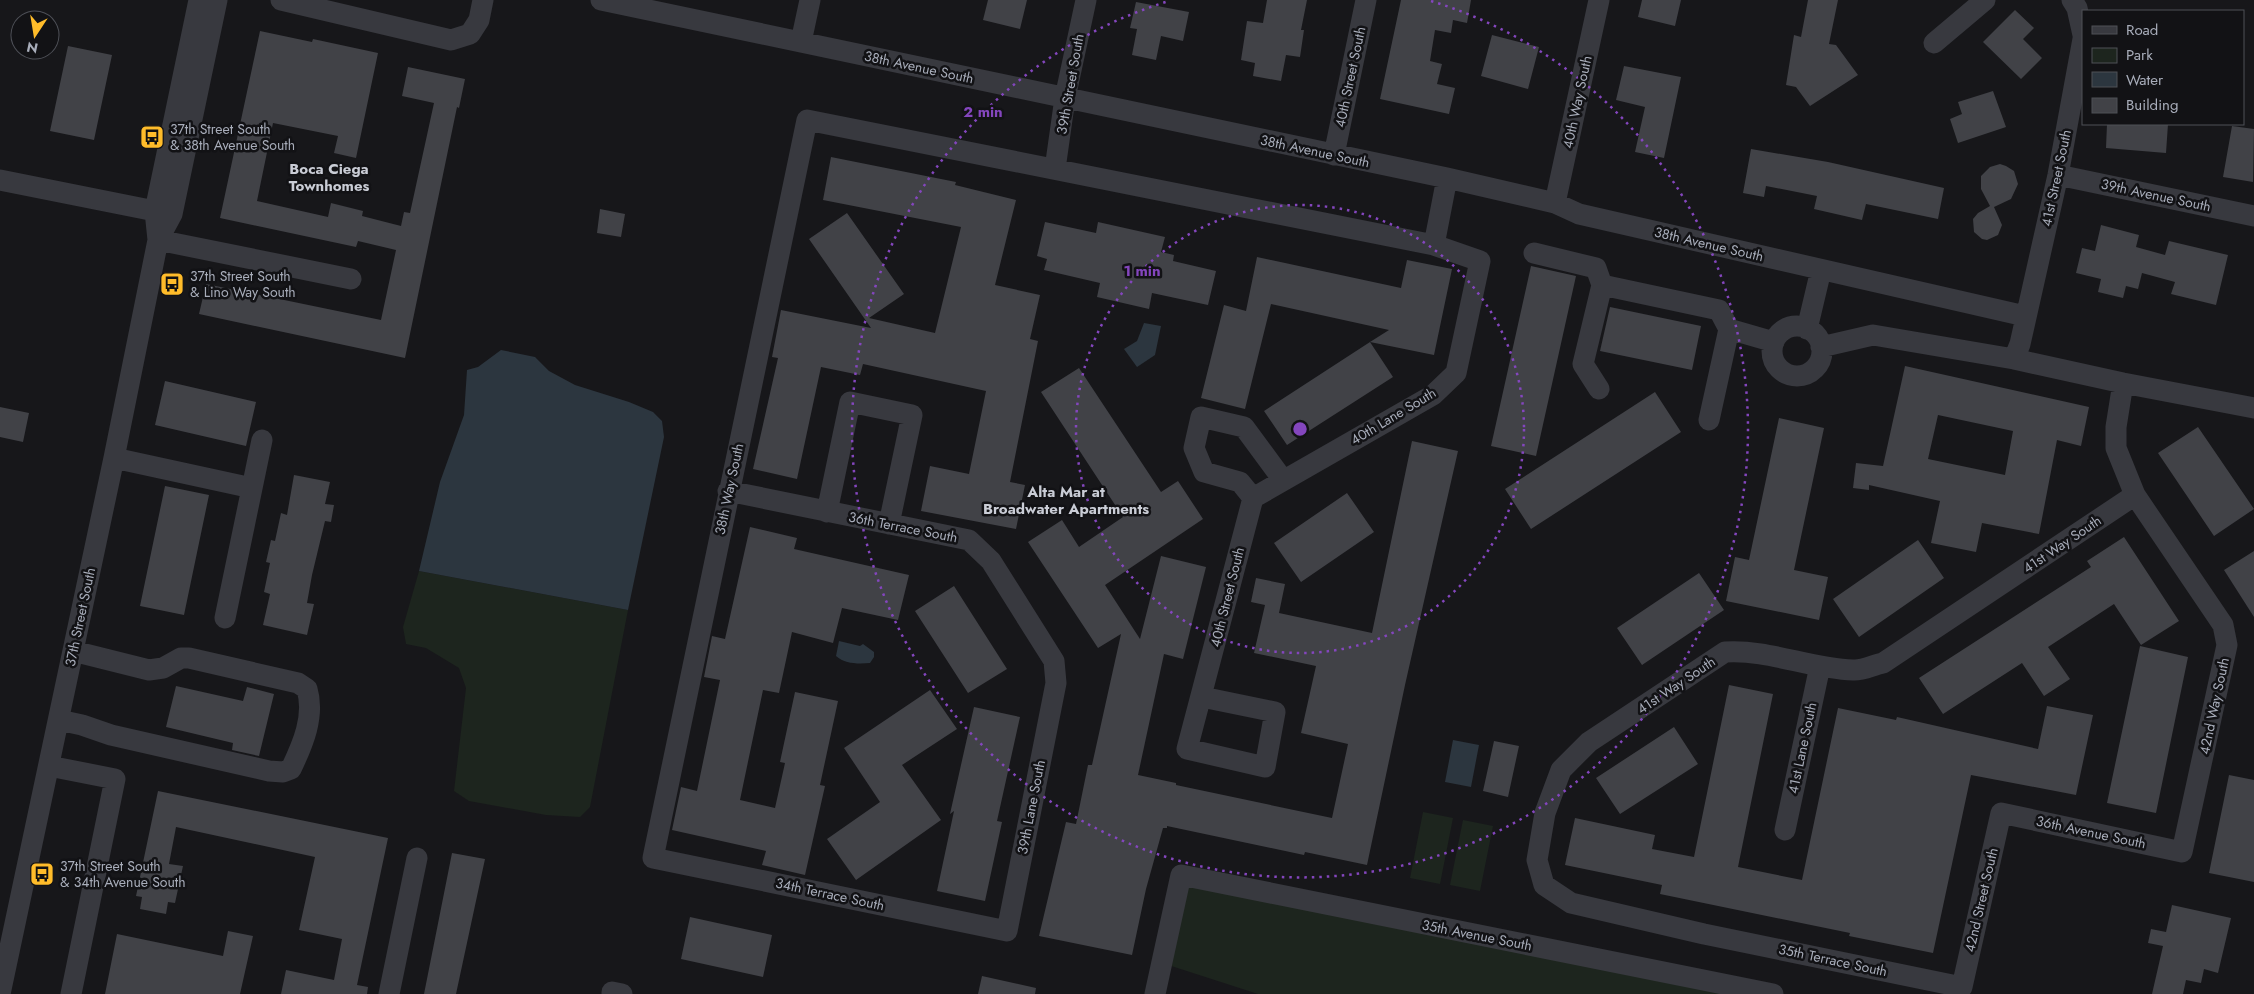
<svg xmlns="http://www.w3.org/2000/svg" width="2254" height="994" font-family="Jost,sans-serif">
  <rect width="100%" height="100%" fill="#17171a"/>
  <path fill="#1d251e" d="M419,571L628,610L590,807L580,817L546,815L469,801L454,791L466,688L459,668L426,648L406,644L403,627Z
    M1423,812L1453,818L1440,884L1410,878Z
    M1463,820L1493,826L1480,891L1450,885Z
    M1179,866L1770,994H1258L1162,963Z"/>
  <path fill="#2c363f" d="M1144,323L1161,326L1155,355L1137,367L1124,349L1137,341Z
    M501,350L535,357L549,371L575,385L629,402L653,412L662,421L664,437L628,610L419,571L440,482L464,415L467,370L478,367Z
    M839,641L860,646L863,644L874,652V657L870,663C858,664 845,664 836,656Z
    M1453,740L1479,745L1471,787L1445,782Z"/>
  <path fill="#414247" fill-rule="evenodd" d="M988,0H1027L1020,29L983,20Z
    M1267,0H1307L1301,30H1304L1300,57L1286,55L1281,81L1253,76L1255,63L1241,60L1247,21L1263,23Z
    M1401,0H1471L1467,23L1453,20L1451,33L1435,30L1430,61L1442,64L1437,84L1455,88L1449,114L1380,99Z
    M1642,0H1681L1675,26L1638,17Z
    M1808,0H1838L1829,44L1836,45L1858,75L1810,106L1796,87L1786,85L1794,35L1801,37Z
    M1136,2L1189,12L1183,41L1161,36L1156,60L1132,55L1137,29L1130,28Z
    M2015,10L2034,28L2023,39L2042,58L2021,79L1983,42Z
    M260,31L312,42L313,39L378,53L356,158L334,153L338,136L273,123L257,201L328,217L331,203L363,211L362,216L401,226L404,212L410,213L434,103L402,96L408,67L465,79L459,108L457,107L405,358L199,314L206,284L381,320L396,250L358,241L356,247L220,218Z
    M1492,35L1539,47L1528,89L1481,76Z
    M68,46L112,55L94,140L50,131Z
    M1624,66L1681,77L1664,158L1635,152L1645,107L1616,100Z
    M1993,91L2006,127L1958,143L1950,119L1962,114L1958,102Z
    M2107,124H2168L2166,153L2106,148Z
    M2232,126L2254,129L2253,182L2223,177Z
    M1751,149L1828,162L1944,188L1938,219L1866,204L1862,220L1814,209L1817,196L1766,186L1764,197L1743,193Z
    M831,157L956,182L955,185L1016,200L995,285L1040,295L1030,339L1038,341L1010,482L1025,485L1016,529L921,511L930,466L969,474L986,391L863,364L860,375L821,367L797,479L753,469L778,358L772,357L781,310L871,328L809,239L847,213L904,294L869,318L935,333L961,227L823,200Z
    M2000,164L2006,166L2014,171L2018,184L2011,199L1994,207L2002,225L1998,235L1987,240L1982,239L1974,232L1973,219L1978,213L1990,206L1981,189V176L1990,167Z
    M600,209L625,214L621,237L597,233Z
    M1045,222L1096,233L1098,222L1165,237L1161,252L1174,255L1173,261L1216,271L1208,305L1152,293L1149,309L1097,297L1100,283L1044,270L1047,259L1037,256Z
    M2101,225L2139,235L2136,247L2165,255L2169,241L2228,255L2216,305L2171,294L2175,282L2142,273L2138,289L2126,286L2123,298L2098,292L2101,279L2076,273L2082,248L2095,251Z
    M1257,257L1401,288L1407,260L1452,269L1434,355L1370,342L1389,330L1271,304L1245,409L1201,398L1224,305L1246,311Z
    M1531,266L1576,276L1536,456L1491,446Z
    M1610,307L1701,326L1692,370L1600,351Z
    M1370,342L1393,377L1287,445L1264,411Z
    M1905,366L2089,407L2081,446L2057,440L2039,534L1982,523L1976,552L1931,543L1940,501L1869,485V490L1853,488L1856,463L1883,466ZM1938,415L2013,431L2005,475L1928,459Z
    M1079,368L1161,492L1178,481L1203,519L1105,585L1140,639L1161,556L1206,567L1183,659L1164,654L1138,775L1176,783V785L1332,818L1348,744L1301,733L1316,666L1254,653L1265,605L1251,602L1256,578L1285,584L1279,613L1372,633L1412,441L1458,451L1405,685L1367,865L1305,852L1304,855L1167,826V828H1163L1146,889L1132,955L1039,936L1066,822L1076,824L1088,765H1092L1121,634L1098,648L1028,542L1062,520L1079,547L1123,517L1041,392Z
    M165,381L256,402L246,446L155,425Z
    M1655,392L1681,432L1531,529L1505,489Z
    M0,407L29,413L23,442L0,437Z
    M1779,418L1824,428L1794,570L1828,577L1819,620L1726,601L1735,557L1749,560Z
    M2198,427L2254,509L2214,536L2158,453Z
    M294,475L330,482L325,504L334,505L331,522L325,521L312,575L307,603L314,604L307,635L263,625L270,594L264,592L270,563L266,562L271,540L275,541L281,513L287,515Z
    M165,486L209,495L184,615L140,606Z
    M1347,493L1374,532L1301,582L1274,543Z
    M750,527L797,538L794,549L909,575L898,620L842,608L833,643L792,632L779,693L763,690L740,800L775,808L785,763L780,762L795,692L838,701L820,785L825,786L805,875L762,865L766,851L672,830L681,787L697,791L720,680L704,677L712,636L725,639Z
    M2124,537L2179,621L2141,645L2114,604L2048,647L2070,679L2044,696L2022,663L1943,714L1919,678L2091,567L2087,561Z
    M1918,540L1944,578L1859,637L1833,599Z
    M2254,551V617L2224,570Z
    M1699,573L1724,610L1642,665L1617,628Z
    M954,586L1007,669L968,693L915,611Z
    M2140,646L2188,657L2156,813L2107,803Z
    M1729,685L1773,694L1738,867L1802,880L1838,708L1896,720L1897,717L2038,749L2047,706L2093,715L2076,795L1971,775L1933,953L1849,936L1850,933L1660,894L1662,885L1565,865L1575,818L1655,835L1652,849L1694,857Z
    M176,686L243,701L247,687L274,694L259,756L232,750L233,743L166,727Z
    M930,690L957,729L902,765L941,820L856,880L827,839L880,802L844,748Z
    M974,707L1020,717L997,821L1002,822L985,901L937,891L954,811L950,814Z
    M1674,727L1698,764L1620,814L1596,778Z
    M1494,741L1519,746L1508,797L1483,791Z
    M2229,775L2254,780V882L2209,873Z
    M158,791L388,838L357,985L368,987L367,994H281L286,970L334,980L342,939L299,930L315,857L176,827L169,864L183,866L175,903L168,902L166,914L140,909L142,897L136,896Z
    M452,853L485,859L456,994H424Z
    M2172,905L2231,918L2218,973L2204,969L2201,983L2186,980L2183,994H2152L2163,946L2148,943L2151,929L2166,932Z
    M690,917L772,935L763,977L681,959Z
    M228,931L253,936L240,994H105L117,934L223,956Z
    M982,976L1036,988L1035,994H978Z"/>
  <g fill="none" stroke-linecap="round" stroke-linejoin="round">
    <path stroke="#38393f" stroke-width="21" d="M281,0L451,40L470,34L479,20L483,0
      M601,0L1447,178L1555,203L1579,214L2025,316
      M2072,0L2077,8L2083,35
      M801,42L810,0
      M1934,43L1985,0
      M1334,155L1366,0
      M1055,169L1065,98L1086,0
      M2058,175L2254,216
      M0,180L155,211
      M1555,203L1599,0
      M158,240L155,211L199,0
      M158,240L351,279
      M1434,245L1447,178
      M1534,253L1596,268L1602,285L1583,364L1599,389
      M1602,285L1719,310L1729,329L1774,342
      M1772 351a25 25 0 1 1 50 0a25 25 0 1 1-50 0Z
      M1807,329L1821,270
      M1821,347L1873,335L2014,359L2123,383L2254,408
      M2014,359L2020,344L2058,175L2083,39
      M2123,383L2116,427V448L2135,495L2223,625L2227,645L2182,852L2001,813L1962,987L1704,934L1571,903L1544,885L1537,860L1545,813L1561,770L1589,742L1725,652C1768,649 1810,669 1853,670C1862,671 1873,665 1883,663L2135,495
      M1709,420L1729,329
      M114,458L252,488
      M728,491L969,540L991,561L1054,661L1056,683L1007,931L653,858L807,120L1434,245L1480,261L1456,373L1433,395L1253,498
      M1253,498L1240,482L1204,472L1194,448L1201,417L1244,427L1283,480
      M827,512L850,402L912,415L889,524
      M225,618L262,440
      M1202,697L1275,712L1265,767L1187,749L1253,498
      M59,720L82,725L111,735L269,771L283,772L291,769C303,744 315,716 307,689L298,683L189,658H181L163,668L149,670L73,651
      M49,766L115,779L71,994
      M1785,830L1820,666
      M0,994L114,458L158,240L172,214L217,0
      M389,994L417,858
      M612,994V992L622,994
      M1155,994L1181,875L1773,994"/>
  </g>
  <g fill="none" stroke="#8446be" stroke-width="2.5" stroke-dasharray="2.5 5">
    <circle cx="1300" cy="429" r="224"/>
    <path d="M1431 1A448 448 0 1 1 1169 1"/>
  </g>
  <defs>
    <g id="bus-square" transform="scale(1.25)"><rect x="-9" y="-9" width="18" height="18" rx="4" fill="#ffbc2a" stroke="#121215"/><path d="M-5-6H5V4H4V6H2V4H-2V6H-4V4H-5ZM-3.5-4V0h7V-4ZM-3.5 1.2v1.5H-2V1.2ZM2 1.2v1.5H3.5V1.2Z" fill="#111"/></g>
  </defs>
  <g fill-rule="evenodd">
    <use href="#bus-square" x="152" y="137"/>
    <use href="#bus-square" x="172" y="284"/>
    <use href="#bus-square" x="42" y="874"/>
  </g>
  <g text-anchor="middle" stroke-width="5" stroke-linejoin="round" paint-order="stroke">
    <g font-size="14" fill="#a8adba" stroke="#121215">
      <text transform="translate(919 67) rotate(12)" y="5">38th Avenue South</text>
      <text transform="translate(1350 77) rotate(-78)" y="5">40th Street South</text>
      <text transform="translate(1070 84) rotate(-80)" y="5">39th Street South</text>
      <text transform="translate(1577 102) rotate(-78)" y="5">40th Way South</text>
      <text transform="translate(1315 151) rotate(12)" y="5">38th Avenue South</text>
      <text transform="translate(2056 178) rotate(-78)" y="5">41st Street South</text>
      <text transform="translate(2156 195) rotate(12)" y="5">39th Avenue South</text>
      <text transform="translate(1709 244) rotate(13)" y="5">38th Avenue South</text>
      <text transform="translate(1393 416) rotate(-31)" y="5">40th Lane South</text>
      <text transform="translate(729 489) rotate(-78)" y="5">38th Way South</text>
      <text transform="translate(903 527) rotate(11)" y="5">36th Terrace South</text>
      <text transform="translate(2062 544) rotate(-34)" y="5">41st Way South</text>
      <text transform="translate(1227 597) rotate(-76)" y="5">40th Street South</text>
      <text transform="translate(80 617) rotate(-78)" y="5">37th Street South</text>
      <text transform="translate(1676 685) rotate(-34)" y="5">41st Way South</text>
      <text transform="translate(2214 706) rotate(-78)" y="5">42nd Way South</text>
      <text transform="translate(1802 748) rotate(-78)" y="5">41st Lane South</text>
      <text transform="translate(1031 807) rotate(-79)" y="5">39th Lane South</text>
      <text transform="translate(2091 832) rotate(12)" y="5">36th Avenue South</text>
      <text transform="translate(830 894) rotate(12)" y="5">34th Terrace South</text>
      <text transform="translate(1981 900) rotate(-77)" y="5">42nd Street South</text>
      <text transform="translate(1477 935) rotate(11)" y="5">35th Avenue South</text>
      <text transform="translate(1833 960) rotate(12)" y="5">35th Terrace South</text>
    </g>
    <g font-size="14" fill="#a8adba" stroke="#121215" text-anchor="start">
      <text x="170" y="134">37th Street South<tspan x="170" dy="16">&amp; 38th Avenue South</tspan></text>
      <text x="190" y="281">37th Street South<tspan x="190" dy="16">&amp; Lino Way South</tspan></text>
      <text x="60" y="871">37th Street South<tspan x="60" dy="16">&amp; 34th Avenue South</tspan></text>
    </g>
    <g font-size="15" font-weight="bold" fill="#cacdd6" stroke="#121215">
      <text x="329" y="174">Boca Ciega<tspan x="329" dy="17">Townhomes</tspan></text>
      <text x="1066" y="497">Alta Mar at<tspan x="1066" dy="17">Broadwater Apartments</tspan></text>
    </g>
  </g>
  <circle cx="1300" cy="429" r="8" fill="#8446be" stroke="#121215" stroke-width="2.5"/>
  <g font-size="15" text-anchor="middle" font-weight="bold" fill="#8446be" stroke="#121215" stroke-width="5" stroke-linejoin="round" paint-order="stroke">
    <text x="983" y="117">2 min</text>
    <text x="1142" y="276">1 min</text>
  </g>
  <rect x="2082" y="10" width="162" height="115" fill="#121215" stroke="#4e5057"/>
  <rect x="2092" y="26" width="25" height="8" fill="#38393f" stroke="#4e5057"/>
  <text x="2126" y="35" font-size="15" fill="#a8adba">Road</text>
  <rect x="2092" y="48" width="25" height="15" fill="#1d251e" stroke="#4e5057"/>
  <text x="2126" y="60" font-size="15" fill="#a8adba">Park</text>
  <rect x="2092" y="72" width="25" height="15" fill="#2c363f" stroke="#4e5057"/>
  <text x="2126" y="85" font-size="15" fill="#a8adba">Water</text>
  <rect x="2092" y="98" width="25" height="15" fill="#414247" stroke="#4e5057"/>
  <text x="2126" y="110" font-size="15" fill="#a8adba">Building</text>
  <g transform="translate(35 35) rotate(192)"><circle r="24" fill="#121215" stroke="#4e5057"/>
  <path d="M0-4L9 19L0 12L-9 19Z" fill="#ffbc2a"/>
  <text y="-8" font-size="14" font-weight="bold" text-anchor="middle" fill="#a8adba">N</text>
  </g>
</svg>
